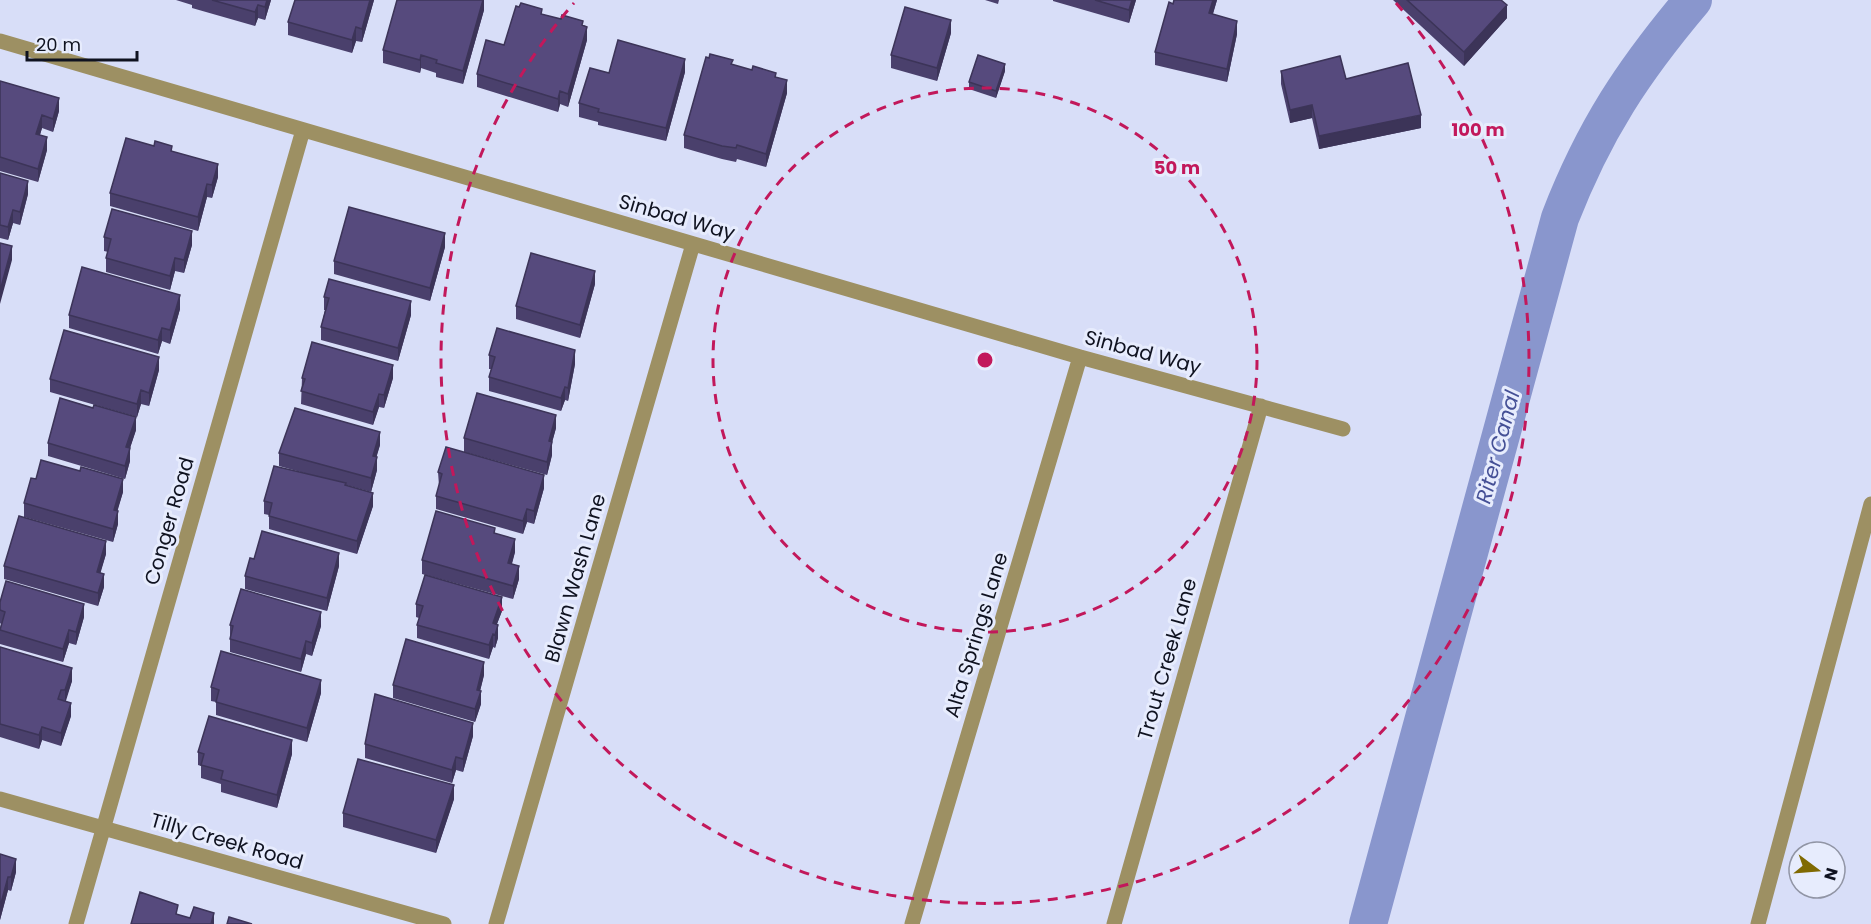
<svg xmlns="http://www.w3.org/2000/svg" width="1871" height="924" font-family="Poppins,sans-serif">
  <rect width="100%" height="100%" fill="#d8def8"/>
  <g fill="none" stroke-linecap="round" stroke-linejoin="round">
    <path stroke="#8996cd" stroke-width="38" d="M1368,924L1560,218C1594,130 1633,71 1693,0"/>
    <path stroke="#9d9063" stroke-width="15" d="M1758,924L1871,504"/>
    <path stroke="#9d9063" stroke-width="15" d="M0,41L1080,357L1343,429
      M0,799L444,924
      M76,924L303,130
      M496,924L693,244
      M912,924L1080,357
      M1114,924L1261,406"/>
  </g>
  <path fill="#4a406c" d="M176,0H271L265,20L258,18L255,26L192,8V5Z
    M295,0H374L362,42L356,41L352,53L288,35V22Z
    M484,0V10L463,84L436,77V73L421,68L420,73L383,63V50Z
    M985,0H999L998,4Z
    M1053,0H1136L1129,23L1053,1Z
    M1174,0H1217L1213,14L1237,34L1227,82L1155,65V52Z
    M1393,0H1501L1507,18L1464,66Z
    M542,14L583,26L587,40L568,107L560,104L558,112L477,87V74L504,45Z
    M951,33L937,81L891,68V55Z
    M733,65L776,77L787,93L766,167L737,159L736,162L722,159L684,148V135Z
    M1005,71L996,98L969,89V82Z
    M1281,71L1346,79L1421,128L1319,149L1312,118L1290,123L1281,84Z
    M685,72L666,141L598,125V122L579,117V103L609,73Z
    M0,81L59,111L53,132L42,128L40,135L47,150L38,182L0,171Z
    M172,151L218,177L212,198L207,197L198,231L110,206V193Z
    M0,173L28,194L20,225L13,223L8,240L0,238Z
    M104,237L192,245L184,273L175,271L170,290L106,272V258L108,252L104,251Z
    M445,247L430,301L334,274V261Z
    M595,284L580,338L516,319V306Z
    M324,297L411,315L398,361L321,340V327L325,310H324Z
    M180,309L170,344L162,341L158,354L69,328V315Z
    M489,355L575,364L568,401L565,400L561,411L489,391V377L491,369H489Z
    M159,370L149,406L141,404L137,417L50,392V379Z
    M302,378H393L384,408L379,407L373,425L301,404Z
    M556,428L552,442V455L547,475L464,452V438Z
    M136,430L130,448V461L125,479L48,456V443Z
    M380,445L376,457L377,470L371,492L346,485L373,506L357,554L269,529V515L264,514V501L304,473L279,466V453Z
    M438,472L544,488L534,524L527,522L523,534L436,509V496L439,486Z
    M36,479L123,492L117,511L118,524L113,542L24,517V503Z
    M495,533L515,552L512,564L519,579L513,599L422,574V560Z
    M106,554L100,573L104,587L98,606L4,579V566Z
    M254,559L339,566L327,611L245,589V576Z
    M0,602L84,617L76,645L69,643L63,662L0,644V629L1,624L0,623Z
    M416,604L502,611L497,624L498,638L495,648L493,647L489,659L417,638V625L419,618L416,617Z
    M230,625L321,626L312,656L306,654L301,672L230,652Z
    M0,647L72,681L65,701L71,716L61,746L42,740L39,749L0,737Z
    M484,675L480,691L481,704L475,722L393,698V685Z
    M211,687L321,693L307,742L216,715V702L211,701Z
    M473,736L463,772L456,770L452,783L365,758V744Z
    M198,752L292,754L277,808L221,792V784L201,778V766L198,765Z
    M454,799L436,853L343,827V813Z
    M0,854L16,872L11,891L8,890L0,920Z"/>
  <path fill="#3c3458" d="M267,0H271L265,20V7Z
    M370,0H374L362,42V29Z
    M483,0H484V10L463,84V71Z
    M1132,0H1136L1129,23V10Z
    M1213,0H1217L1209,26V13Z
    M258,5V18L255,26V12Z
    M1507,5V18L1464,66V52Z
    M951,20V33L937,81V68Z
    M1237,21V34L1227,82V69Z
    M356,27V41L352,53V40Z
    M587,27V40L568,107V94Z
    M421,55V68L420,73V60Z
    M685,59V72L666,141V128Z
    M1005,64V71L996,98V91Z
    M787,80V93L766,167V154Z
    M560,91V104L558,112V99Z
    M59,98V111L53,132V119Z
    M1312,105V118L1290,123V110Z
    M42,115V128L36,147V134Z
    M1421,115V128L1319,149V136Z
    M47,137V150L38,182V169Z
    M218,164V177L212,198V185Z
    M28,181V194L20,225V212Z
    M207,184V197L198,231V217Z
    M13,210V223L8,240V227Z
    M192,231V245L184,273V260Z
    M445,233V247L430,301V288Z
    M12,246V260L0,304V291Z
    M175,258V271L170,290V276Z
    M595,271V284L580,338V325Z
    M180,295V309L170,344V330Z
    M411,301V315L398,361V348Z
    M162,328V341L158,354V340Z
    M575,350V364L568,401V388Z
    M159,357V370L149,406V393Z
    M393,365V378L384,408V395Z
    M565,387V400L561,411V398Z
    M141,390V404L137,417V404Z
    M379,394V407L373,425V412Z
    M556,415V428L549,454V441Z
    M136,417V430L126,460V447Z
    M380,432V445L373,469V456Z
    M552,442V455L547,475V462Z
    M130,448V461L125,479V466Z
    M377,457V470L371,492V478Z
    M544,475V488L534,524V511Z
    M123,479V492L114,523V510Z
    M373,493V506L357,554V541Z
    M527,509V522L523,534V521Z
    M118,511V524L113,542V529Z
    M515,539V552L508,576V563Z
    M106,541V554L97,585V572Z
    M339,553V566L327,611V598Z
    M519,566V579L513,599V586Z
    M104,574V587L98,606V593Z
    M502,597V611L493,634V623Z
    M84,604V617L76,645V632Z
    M321,612V626L312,656V643Z
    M498,625V638L495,648V635Z
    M69,630V643L63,662V649Z
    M493,634V647L489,659V645Z
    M306,641V654L301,672V659Z
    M484,662V675L477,703V690Z
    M72,668V681L65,704V690Z
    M321,680V693L307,742V728Z
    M481,691V704L475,722V709Z
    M71,703V716L61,746V733Z
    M473,723V736L463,772V759Z
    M42,727V740L39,749V735Z
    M292,740V754L277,808V795Z
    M456,757V770L452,783V770Z
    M454,785V799L436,853V840Z
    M16,859V872L11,891V877Z
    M8,877V890L0,920V907Z
    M214,913V924H211Z"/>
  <path fill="#564a7d" stroke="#3c3458" stroke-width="1.5" d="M212,0H267L265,7L258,5L255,12Z
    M295,0H370L362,29L356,27L352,40L288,22Z
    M397,0H483L463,71L436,63L437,60L421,55L420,60L383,50Z
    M1095,0H1132L1129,10Z
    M1174,0H1213L1209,13L1237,21L1227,69L1155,52L1169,2L1173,4Z
    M1407,0H1501L1507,5L1464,52Z
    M521,3L542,9L541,14L561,19L562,15L583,21L582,25L587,27L568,94L560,91L558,99L477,74L486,40L504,45L516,6L519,7Z
    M905,7L951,20L937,68L891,55Z
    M618,40L685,59L666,128L598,112L599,109L579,103L590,68L609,73Z
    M710,54L733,60L731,64L752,70L753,66L776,73L775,77L787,80L766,154L737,145L736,148L722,146L684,135L706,57L709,58Z
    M978,55L1005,64L996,91L969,82Z
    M1340,56L1346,79L1408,63L1421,115L1319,136L1312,105L1290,110L1281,71Z
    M0,81L59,98L53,119L42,115L36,134L47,137L38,169L0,157Z
    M126,138L154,146L155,141L172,146L171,151L218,164L212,185L207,184L198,217L110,193Z
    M0,173L28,181L20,212L13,210L8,227L0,225Z
    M349,207L445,233L430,288L334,261Z
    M112,209L192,231L184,260L175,258L170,276L106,258L111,239L104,237Z
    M0,243L12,246L0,291Z
    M531,253L595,271L580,325L516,306Z
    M82,267L180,295L170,330L162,328L158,340L69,315Z
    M329,279L411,301L398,348L321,327L329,298L324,297Z
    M497,328L575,350L568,388L565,387L561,398L489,377L495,357L489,355Z
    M64,330L159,357L149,393L141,390L137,404L50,379Z
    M312,342L393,365L384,395L379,394L373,412L301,391L305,379L302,378Z
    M477,393L556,415L549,441L552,442L547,462L464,438Z
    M60,398L93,408L94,405L136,417L126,447L130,448L125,466L48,443Z
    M295,408L380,432L373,456L377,457L371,478L279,453Z
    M446,447L544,475L534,511L527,509L523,521L436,496L442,474L438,472Z
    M41,460L80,471L81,467L123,479L114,510L118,511L113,529L24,503L31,478L36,479Z
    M274,466L346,483L345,485L373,493L357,541L269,516L272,503L264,501Z
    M436,511L495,528L494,533L515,539L508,563L519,566L513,586L422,560Z
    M19,516L106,541L97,572L104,574L98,593L4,566Z
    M262,531L339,553L327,598L245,576L250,558L254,559Z
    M425,575L502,597L493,623L498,625L495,635L493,634L489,645L417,625L423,606L416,604Z
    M6,581L84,604L76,632L69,630L63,649L0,630L5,612L0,610V602Z
    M241,589L321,612L312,643L306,641L301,659L230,639L233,626L230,625Z
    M406,639L484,662L477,690L481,691L475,709L393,685Z
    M0,647L72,668L65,690H61L58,699L71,703L61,733L42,727L39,735L0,724Z
    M221,651L321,680L307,728L216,702L219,690L211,687Z
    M375,694L473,723L463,759L456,757L452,770L365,744Z
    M209,716L292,740L277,795L221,779L223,771L201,765L204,754L198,752Z
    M358,759L454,785L436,840L343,813Z
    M0,854L16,859L11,877H8L0,907Z
    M140,892L178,905L176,914L190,918L194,907L214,913L211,924H131Z
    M229,917L252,924H227Z"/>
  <g fill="none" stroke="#c2185b" stroke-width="3" stroke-dasharray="10 8">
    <circle cx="985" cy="360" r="272"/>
    <path d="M1396 3A544 544 0 1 1 574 3"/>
  </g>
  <g text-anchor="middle" stroke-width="6" stroke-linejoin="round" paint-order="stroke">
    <g font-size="20" fill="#0f1220" stroke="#e7ecfd">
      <text transform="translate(677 217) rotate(16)" y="7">Sinbad Way</text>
      <text transform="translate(1143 352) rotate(15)" y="7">Sinbad Way</text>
      <text transform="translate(169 521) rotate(-74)" y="7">Conger Road</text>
      <text transform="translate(575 578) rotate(-74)" y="7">Blawn Wash Lane</text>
      <text transform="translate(976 635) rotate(-73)" y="7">Alta Springs Lane</text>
      <text transform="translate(1167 659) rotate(-74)" y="7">Trout Creek Lane</text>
      <text transform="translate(227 841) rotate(16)" y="7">Tilly Creek Road</text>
    </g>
    <g font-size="21" font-style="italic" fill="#455096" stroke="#e7ecfd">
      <text transform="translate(1498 447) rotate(-75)" y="7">Riter Canal</text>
    </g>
  </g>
  <circle cx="985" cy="360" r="9" fill="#c2185b" stroke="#e7ecfd" stroke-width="3"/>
  <g font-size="18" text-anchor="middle" font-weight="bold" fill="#c2185b" stroke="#e7ecfd" stroke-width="6" stroke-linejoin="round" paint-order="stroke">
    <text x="1478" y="136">100 m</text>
    <text x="1177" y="174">50 m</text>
  </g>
  <g transform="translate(1817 870) rotate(106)"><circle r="28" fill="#e7ecfd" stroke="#9195a5" stroke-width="1.5"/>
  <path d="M0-4.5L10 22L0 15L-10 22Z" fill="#806a02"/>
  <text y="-9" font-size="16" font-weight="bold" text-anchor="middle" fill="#0f1220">N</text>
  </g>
  <path d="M27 51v9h110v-9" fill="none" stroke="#0f1220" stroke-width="3"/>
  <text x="36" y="51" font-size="18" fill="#0f1220" stroke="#e7ecfd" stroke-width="4.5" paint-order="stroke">20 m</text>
</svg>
